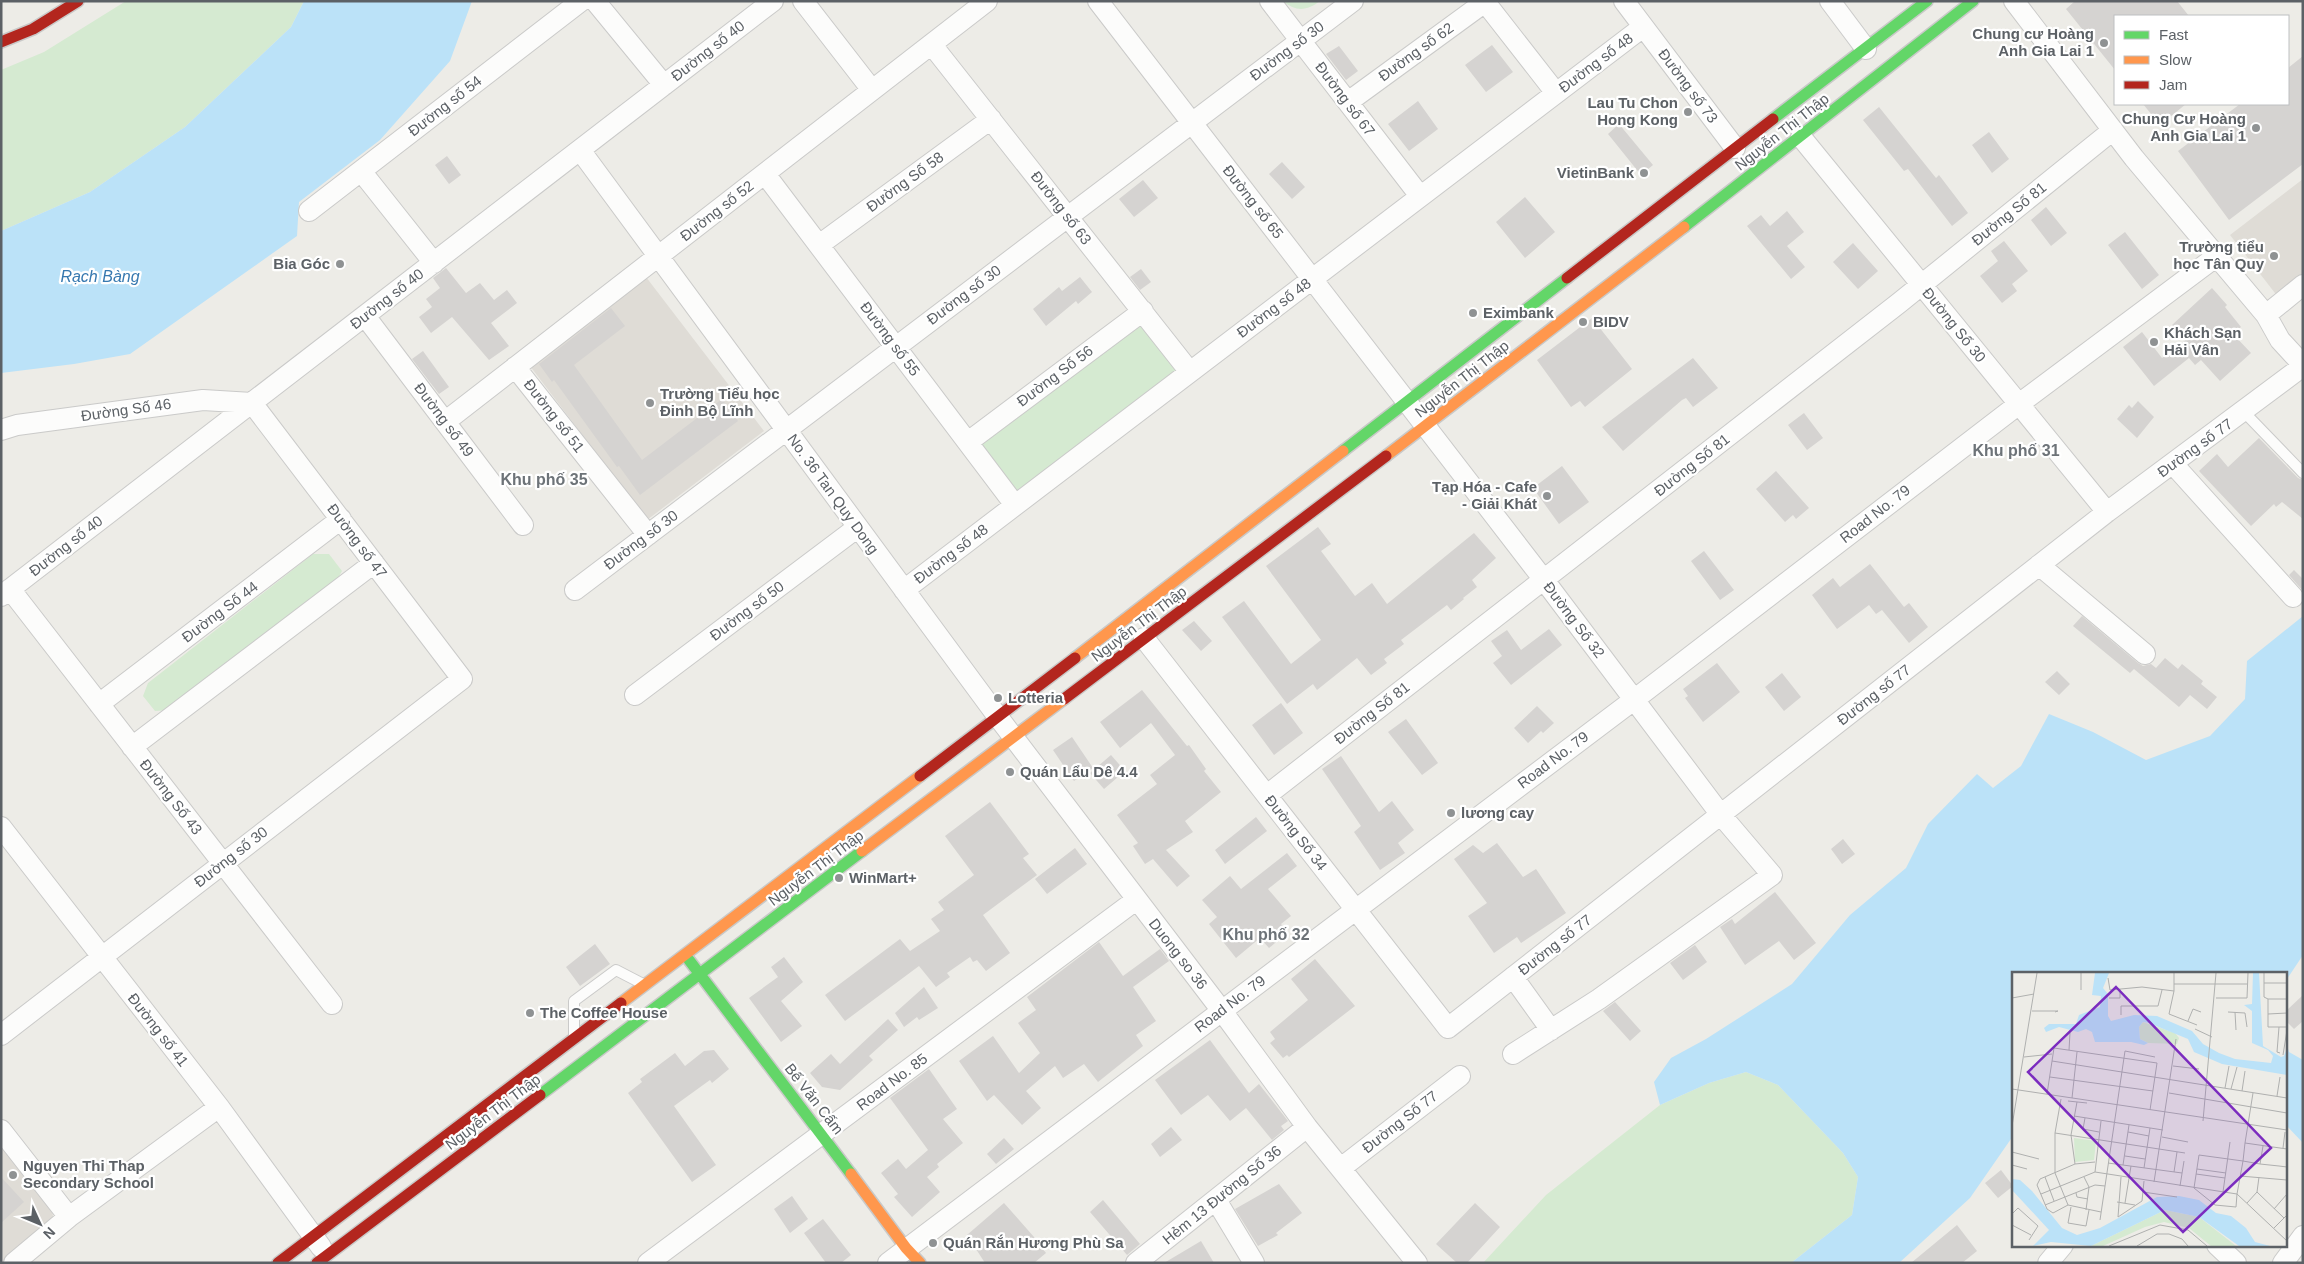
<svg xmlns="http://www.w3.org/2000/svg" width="2304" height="1264" font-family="Helvetica,sans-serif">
  <rect width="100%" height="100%" fill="#edece7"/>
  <path fill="#dfdcd6" d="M2303,179V276L2278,297L2230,235Z
    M646,277L764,431L647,520L530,366Z
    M1,1145L50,1204L53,1216L48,1224L3,1263Z"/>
  <path fill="#d5ead1" d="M126,1H304L291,27L185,127L90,192L1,231V70L44,52Z
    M1283,1H1320C1307,11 1296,12 1283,1Z
    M1143,321L1182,371L1015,496L976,448Z
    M313,554H329L342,571L335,583L171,710L155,711L143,696L148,683Z
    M1746,1072L1778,1085L1843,1153L1858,1177L1852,1215L1791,1263H1483L1546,1195L1660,1105L1709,1083Z"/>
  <path fill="#bbe2f8" d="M304,1H472L450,61L380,140L299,202L297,236L130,354L74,364L1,373V231L90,192L185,127L291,27Z
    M2303,616V955L2285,982V973H2013V1136L1970,1198L1899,1263H1791L1852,1215L1858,1177L1843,1153L1778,1085L1746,1072L1709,1083L1660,1105L1654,1082L1671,1058L1706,1039L1792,984L1850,915L1906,868L1928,824L1977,774L1993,788L2021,766L2049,714L2093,732L2146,760L2210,736L2245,699L2247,661Z
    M2285,1038L2289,1052L2303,1060V1143L2285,1124Z"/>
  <path fill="#d5d3d1" d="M2075,1H2177L2189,16H2115V70L2066,9Z
    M1492,45L1513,72L1486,92L1465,65Z
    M1339,46L1358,71L1346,80L1326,54Z
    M2303,56V164L2229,220L2178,151L2240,104H2288V68Z
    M1418,101L1438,129L1409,151L1388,124Z
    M2143,104H2186L2160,125Z
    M1879,107L1936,178L1939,175L1968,213L1952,226L1908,169L1904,171L1863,120Z
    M1619,124L1653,165L1641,175L1608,134Z
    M1989,132L2009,159L1992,173L1972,145Z
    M447,156L461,175L449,184L435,165Z
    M1282,162L1305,187L1292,199L1269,174Z
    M1143,180L1158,198L1134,217L1119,199Z
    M1525,197L1555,232L1525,258L1496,222Z
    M2046,207L2067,233L2051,246L2031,220Z
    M1787,211L1804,232L1787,246L1805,267L1791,279L1747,226L1761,215L1770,226Z
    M2125,232L2159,275L2142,289L2108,245Z
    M2004,241L2028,271L2012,284L2017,291L2002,303L1980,276L1998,261L1991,251Z
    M1853,243L1878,271L1858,289L1833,262Z
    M446,268L466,293L480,283L494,300L507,290L517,303L491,323L509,346L489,360L452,317L431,333L419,317L432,307L426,299L440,288L433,278Z
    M1141,269L1151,282L1140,290L1130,277Z
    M1080,277L1092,292L1078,304L1076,301L1046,326L1033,309L1059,287L1062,291Z
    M2212,288L2227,305L2225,307L2241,327L2233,334L2251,353L2220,381L2201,360L2195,365L2189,358L2154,386L2123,347L2142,332L2162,358L2186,340L2172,325Z
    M611,308L625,326L574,365L642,460L722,399L738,421L640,495L619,466L617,467L554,380L552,382L539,364Z
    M1592,318L1632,369L1585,407L1580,401L1571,407L1537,360Z
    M423,351L449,387L439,394L412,359Z
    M1693,358L1718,388L1693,407L1686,398L1682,400L1623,451L1602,427Z
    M2138,401L2154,417L2137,438L2117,419L2129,405L2132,408Z
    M1804,413L1823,438L1807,450L1788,425Z
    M2259,438L2298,478L2303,480V519L2282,502L2276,507L2274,504L2251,526L2199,471L2217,454L2228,467Z
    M1562,466L1589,502L1559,524L1533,488Z
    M1776,471L1809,508L1796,519L1793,515L1785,522L1756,489Z
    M1318,527L1331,544L1321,551L1355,596L1372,583L1387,604L1474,533L1496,558L1472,580L1477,587L1463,598L1464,599L1451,610L1447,605L1401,640L1404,644L1384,659L1387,663L1371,675L1357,658L1317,690L1313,684L1287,704L1222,617L1244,601L1291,664L1321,640L1266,566Z
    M1704,551L1734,590L1720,600L1691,561Z
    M1870,564L1904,607L1909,603L1928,627L1909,643L1882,610L1876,614L1869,605L1837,629L1812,595L1833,578L1840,587Z
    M2294,570L2303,579V591L2289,575Z
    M2082,616L2138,663L2143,666L2151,664L2156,668L2165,658L2178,669L2182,664L2203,681L2201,684L2217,697L2207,709L2190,695L2179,707L2134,669L2130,673L2073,626Z
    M1194,621L1212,641L1201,651L1182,630Z
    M1549,629L1562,645L1511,685L1493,663L1502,656L1491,641L1507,630L1521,650Z
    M1717,663L1740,692L1703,722L1685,698L1688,696L1683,689Z
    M2057,671L2070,684L2059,695L2045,682Z
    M1782,673L1801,697L1784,711L1765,687Z
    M1142,690L1187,746L1189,745L1206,769L1204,771L1221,792L1185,821L1193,832L1166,850L1190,876L1177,887L1153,859L1145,864L1133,846L1138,843L1117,815L1157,784L1150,775L1175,755L1151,723L1120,748L1100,722Z
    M1281,703L1303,733L1274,755L1252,725Z
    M1537,706L1554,723L1543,733L1541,731L1528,743L1514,728Z
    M1406,719L1438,763L1422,775L1388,732Z
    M1072,737L1093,768L1074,781L1053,750Z
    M1111,755L1125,771L1104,789L1090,773Z
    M1341,756L1379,812L1392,801L1414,830L1398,843L1405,853L1380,870L1354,832L1361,826L1322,769Z
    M990,802L1029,854L1023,858L1037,875L983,915L1010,953L986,971L977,960L973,962L970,957L947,973L950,977L936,987L919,966L845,1021L825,995L900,939L910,951L940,931L931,919L944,910L938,902L974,875L945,836Z
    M1256,817L1267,831L1225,864L1215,850Z
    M1843,839L1855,854L1842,864L1831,849Z
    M1497,843L1523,877L1536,869L1566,913L1521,943L1517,937L1494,953L1468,916L1487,903L1454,859L1473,845L1483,853Z
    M1075,848L1087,864L1047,894L1035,879Z
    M1287,853L1297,866L1268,889L1291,916L1281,924L1288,932L1269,948L1260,938L1236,958L1209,924L1217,917L1202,900L1230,876L1241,889Z
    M1775,892L1816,943L1794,960L1779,941L1745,965L1720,927L1732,919L1735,924Z
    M1099,942L1123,976L1160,949L1169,961L1133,987L1156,1021L1136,1035L1143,1046L1098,1082L1084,1064L1063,1078L1055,1066L1026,1091L1041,1108L1022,1125L994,1095L987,1101L959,1061L993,1036L1019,1073L1040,1053L1018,1023L1036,1010L1027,997Z
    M595,944L610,964L580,986L566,967Z
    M1695,945L1707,962L1683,980L1670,963Z
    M784,957L803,982L781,1001L802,1026L781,1042L749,998L778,977L771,967Z
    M1315,959L1355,1006L1289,1057L1287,1055L1283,1058L1270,1043L1275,1039L1270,1032L1308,1000L1291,979Z
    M924,987L938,1008L919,1020L917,1017L904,1027L895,1013Z
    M2303,995V1021L2294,1029L2285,1020V1012Z
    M1615,1002L1641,1031L1630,1041L1603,1011Z
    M888,1019L898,1030L869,1056L873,1060L840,1090L822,1087L810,1073L831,1054L840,1064Z
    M1210,1040L1249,1093L1259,1084L1288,1121L1281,1126L1284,1130L1272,1140L1246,1108L1230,1121L1208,1095L1181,1115L1155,1080Z
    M714,1050L729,1069L712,1083L710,1080L674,1106L716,1165L692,1182L628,1093L642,1082L640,1079L675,1053L685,1066L704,1051Z
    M929,1069L957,1109L943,1119L963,1143L937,1164L939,1167L927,1177L940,1192L912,1217L894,1197L898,1194L881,1173L898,1159L906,1169L928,1150L890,1098Z
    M1171,1127L1182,1140L1160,1157L1151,1144Z
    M1004,1138L1014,1149L996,1164L987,1154Z
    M2001,1170L2013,1186L1998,1198L1985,1183Z
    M1,1177L24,1202L1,1223Z
    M1279,1184L1302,1213L1276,1233L1278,1235L1258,1246L1235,1209Z
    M792,1196L808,1219L790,1233L774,1209Z
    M1103,1200L1140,1244L1127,1255L1090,1212Z
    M1004,1203L1034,1237L1046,1253L1034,1263H985L967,1235Z
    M1475,1203L1500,1227L1467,1263H1457L1436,1244Z
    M823,1219L851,1255L841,1263H826L804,1233Z
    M1957,1225L1977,1251L1962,1263H1911Z
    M1201,1241L1214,1263H1164Z"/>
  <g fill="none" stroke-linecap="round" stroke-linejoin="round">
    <g stroke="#cacac9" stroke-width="12">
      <path id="lane" d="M2244,412L2303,473
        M574,1034V1001L616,970L643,984"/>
    </g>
    <g stroke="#cacac9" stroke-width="22">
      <path id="street" d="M595,1L664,85
        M803,1L872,90
        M1098,1L1544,580L1721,815L1772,875L1599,999L1513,1054
        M1270,1L1420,196
        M1624,1L1735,148
        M1830,1L1866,49
        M2014,1L2134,158L2266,315L2280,340L2303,365
        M932,45L1190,372
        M1348,102L1485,2L1556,93
        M1801,137L2107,512
        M580,150L998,717L1222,1011L1307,1127L1417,1263
        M361,171L434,263
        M765,174L1015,505
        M309,211L581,1
        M819,245L991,119
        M2266,315L2303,285
        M365,316L523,525
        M515,367L648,535
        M446,421L987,1
        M1,430L17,425L203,400L252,403L462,679L1,1035
        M968,442L1143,311
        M2173,464L2293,597
        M2039,565L2145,654
        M10,589L332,1004
        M575,590L1353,1
        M904,590L1643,27
        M1,596L773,1
        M1144,638L1448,1028L2107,512L2303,366
        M635,695L858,527
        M99,704L341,519
        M132,747L374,563
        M1267,795L1899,303L2113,130
        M1,827L219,1107L321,1247
        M1513,977L1551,1030
        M1,1130L69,1217
        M1341,1168L1460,1076
        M1216,1200L1254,1263
        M2217,1245L2236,1263
        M14,1263L69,1217L219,1107
        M648,1263L1136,900
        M888,1263L1635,699L2019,404L2217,256
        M1136,1263L1307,1127
        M2048,1263L2063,1245
        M2283,1263L2303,1236"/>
    </g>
    <g stroke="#c9c9c8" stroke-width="14">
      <path id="fast" d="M1773,119L1927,1
        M1684,227L1973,1
        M1343,451L1567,278
        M689,960L851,1174
        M540,1095L862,851"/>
    </g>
    <g stroke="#c9c9c8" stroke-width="14">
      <path id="slow" d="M1386,456L1684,227
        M1075,658L1343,451
        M862,851L1064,699
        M621,1003L920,776
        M851,1174L906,1248L920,1263"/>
    </g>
    <g stroke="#c9c9c8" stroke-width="14">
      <path id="jam" d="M1,42L33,29L78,1
        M1567,278L1773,119
        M1064,699L1386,456
        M920,776L1075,658
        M278,1263L621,1003
        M317,1263L540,1095"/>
    </g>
    <use href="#lane" stroke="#fcfcfb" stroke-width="10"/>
    <use href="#street" stroke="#fcfcfb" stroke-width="20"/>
    <use href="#fast" stroke="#63d668" stroke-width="11"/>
    <use href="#slow" stroke="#ff974d" stroke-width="11"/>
    <use href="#jam" stroke="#b3261e" stroke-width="11"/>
  </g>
  <g fill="#8f9293" stroke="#fff" stroke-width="2">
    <circle cx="2104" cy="43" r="5"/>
    <circle cx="1688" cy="112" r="5"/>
    <circle cx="2256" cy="128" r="5"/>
    <circle cx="1644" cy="173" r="5"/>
    <circle cx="2274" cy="256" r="5"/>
    <circle cx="340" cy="264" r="5"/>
    <circle cx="1473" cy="313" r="5"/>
    <circle cx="1583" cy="322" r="5"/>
    <circle cx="2154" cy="342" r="5"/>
    <circle cx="650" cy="403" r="5"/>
    <circle cx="1547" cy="496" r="5"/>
    <circle cx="998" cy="698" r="5"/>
    <circle cx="1010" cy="772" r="5"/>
    <circle cx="1451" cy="813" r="5"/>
    <circle cx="839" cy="878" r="5"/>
    <circle cx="530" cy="1013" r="5"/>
    <circle cx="13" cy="1175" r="5"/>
    <circle cx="933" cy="1243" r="5"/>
  </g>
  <g text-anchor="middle" stroke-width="4.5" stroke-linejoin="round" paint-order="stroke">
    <g font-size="15" font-weight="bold" fill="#5c6166" stroke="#fff" text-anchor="start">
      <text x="2094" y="39" text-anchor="end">Chung cư Hoàng<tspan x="2094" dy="17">Anh Gia Lai 1</tspan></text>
      <text x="1678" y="108" text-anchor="end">Lau Tu Chon<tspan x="1678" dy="17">Hong Kong</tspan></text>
      <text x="2246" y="124" text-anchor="end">Chung Cư Hoàng<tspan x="2246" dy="17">Anh Gia Lai 1</tspan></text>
      <text x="1634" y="178" text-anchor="end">VietinBank</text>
      <text x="2264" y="252" text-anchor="end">Trường tiểu<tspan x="2264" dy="17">học Tân Quy</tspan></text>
      <text x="330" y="269" text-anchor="end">Bia Góc</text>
      <text x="1483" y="318">Eximbank</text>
      <text x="1593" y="327">BIDV</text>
      <text x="2164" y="338">Khách Sạn<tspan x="2164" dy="17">Hải Vân</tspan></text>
      <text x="660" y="399">Trường Tiểu học<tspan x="660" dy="17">Đinh Bộ Lĩnh</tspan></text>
      <text x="1537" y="492" text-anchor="end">Tạp Hóa - Cafe<tspan x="1537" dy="17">- Giải Khát</tspan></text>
      <text x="1008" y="703">Lotteria</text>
      <text x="1020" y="777">Quán Lẩu Dê 4.4</text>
      <text x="1461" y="818">lương cay</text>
      <text x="849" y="883">WinMart+</text>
      <text x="540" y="1018">The Coffee House</text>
      <text x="23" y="1171">Nguyen Thi Thap<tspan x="23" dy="17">Secondary School</tspan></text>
      <text x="943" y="1248">Quán Rắn Hương Phù Sa</text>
    </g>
    <g font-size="15" fill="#5c6166" stroke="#fff">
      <text transform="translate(708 51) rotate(-38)" y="5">Đường số 40</text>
      <text transform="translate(1287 51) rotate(-37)" y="5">Đường số 30</text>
      <text transform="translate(1416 52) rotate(-36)" y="5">Đường số 62</text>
      <text transform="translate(1596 63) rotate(-37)" y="5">Đường số 48</text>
      <text transform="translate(1688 86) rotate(53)" y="5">Đường số 73</text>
      <text transform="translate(1345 99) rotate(53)" y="5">Đường số 67</text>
      <text transform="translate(445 106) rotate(-38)" y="5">Đường số 54</text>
      <text transform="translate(1782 132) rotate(-38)" y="5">Nguyễn Thị Thập</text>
      <text transform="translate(905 182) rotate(-36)" y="5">Đường Số 58</text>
      <text transform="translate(1253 202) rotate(52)" y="5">Đường số 65</text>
      <text transform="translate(1061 208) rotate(52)" y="5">Đường số 63</text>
      <text transform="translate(717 211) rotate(-38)" y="5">Đường số 52</text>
      <text transform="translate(2009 214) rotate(-39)" y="5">Đường Số 81</text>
      <text transform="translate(964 295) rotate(-37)" y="5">Đường số 30</text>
      <text transform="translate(387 299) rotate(-38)" y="5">Đường số 40</text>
      <text transform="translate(1274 308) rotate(-37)" y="5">Đường số 48</text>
      <text transform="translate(1954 325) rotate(51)" y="5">Đường Số 30</text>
      <text transform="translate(890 339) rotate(53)" y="5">Đường số 55</text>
      <text transform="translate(1055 376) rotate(-37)" y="5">Đường Số 56</text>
      <text transform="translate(1462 379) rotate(-38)" y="5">Nguyễn Thị Thập</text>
      <text transform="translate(126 410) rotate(-8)" y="5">Đường Số 46</text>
      <text transform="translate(554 416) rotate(52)" y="5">Đường số 51</text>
      <text transform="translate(444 420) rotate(53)" y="5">Đường số 49</text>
      <text transform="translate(2195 448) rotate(-36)" y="5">Đường số 77</text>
      <text transform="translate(1692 465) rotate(-38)" y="5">Đường Số 81</text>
      <text transform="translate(833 494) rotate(54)" y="5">No. 36 Tan Quy Dong</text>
      <text transform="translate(1875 514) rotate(-38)" y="5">Road No. 79</text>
      <text transform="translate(641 540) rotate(-37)" y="5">Đường số 30</text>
      <text transform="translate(357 541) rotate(53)" y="5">Đường số 47</text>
      <text transform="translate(66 546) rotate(-38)" y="5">Đường số 40</text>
      <text transform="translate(951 554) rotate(-37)" y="5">Đường số 48</text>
      <text transform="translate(747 611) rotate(-37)" y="5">Đường số 50</text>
      <text transform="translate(220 612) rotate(-37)" y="5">Đường Số 44</text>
      <text transform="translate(1574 620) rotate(53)" y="5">Đường Số 32</text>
      <text transform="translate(1139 624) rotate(-37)" y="5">Nguyễn Thị Thập</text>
      <text transform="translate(1874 695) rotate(-38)" y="5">Đường số 77</text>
      <text transform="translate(1372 713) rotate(-38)" y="5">Đường Số 81</text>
      <text transform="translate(1553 760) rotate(-37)" y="5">Road No. 79</text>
      <text transform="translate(171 797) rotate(52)" y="5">Đường Số 43</text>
      <text transform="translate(1296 833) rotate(52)" y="5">Đường Số 34</text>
      <text transform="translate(231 857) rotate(-38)" y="5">Đường số 30</text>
      <text transform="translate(816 868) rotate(-37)" y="5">Nguyễn Thị Thập</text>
      <text transform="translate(1555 945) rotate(-38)" y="5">Đường số 77</text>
      <text transform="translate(1178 954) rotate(52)" y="5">Duong so 36</text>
      <text transform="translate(1230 1004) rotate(-37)" y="5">Road No. 79</text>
      <text transform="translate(158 1030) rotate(52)" y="5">Đường số 41</text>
      <text transform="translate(892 1082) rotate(-37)" y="5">Road No. 85</text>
      <text transform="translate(814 1099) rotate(52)" y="5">Bế Văn Cấm</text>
      <text transform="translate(493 1112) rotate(-37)" y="5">Nguyễn Thị Thập</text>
      <text transform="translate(1400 1122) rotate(-38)" y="5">Đường Số 77</text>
      <text transform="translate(1222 1195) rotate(-39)" y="5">Hẻm 13 Đường Số 36</text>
    </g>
    <g font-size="16" font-style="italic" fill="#3779b0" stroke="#fff">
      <text x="100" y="282">Rạch Bàng</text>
    </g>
    <g font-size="16" font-weight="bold" fill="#6d7378" stroke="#fff">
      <text x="2016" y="456">Khu phố 31</text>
      <text x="544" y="485">Khu phố 35</text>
      <text x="1266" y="940">Khu phố 32</text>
    </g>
  </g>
  <g transform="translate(2012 972)">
    <rect width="275" height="275" fill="#edece7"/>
    <path d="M131,50L163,61L167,66L165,72L136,71L128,67L127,55ZM62,166L84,169L82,188L63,190ZM153,238L187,245L224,274H199L177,256L152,250L133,255L91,274H79Z" fill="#d5ead1"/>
    <path d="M83,1H97L91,16L96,22V44L99,49L122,43L145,44L180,59L191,72L207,81L223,87L259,91L261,84L256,78L240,71V39L232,33L240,32L241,1H247L251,74L269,85L272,84L275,76V103L210,92L182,80L176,67L137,51L131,50L127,55L128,67L136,71L132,73L119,70H83L80,60L74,57L66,60L47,55L34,60L32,56L37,52H64L67,43L88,35L89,24L80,23ZM0,207L8,208L20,219L50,256L65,263L88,256L145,225L167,224L187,228L204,241L219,244L234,256L243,270L258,274H227L187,245L153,238L79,274L39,270L21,274L37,258L0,218Z" fill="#bbe2f8"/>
    <path fill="none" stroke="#afb0af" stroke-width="1" d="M162,1V19L157,42L185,53M252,1V25L256,27M96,6L98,18L130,15L162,19M252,11H275M162,12H235M69,18V1M0,26L22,22M97,26H108V17M204,26H235L236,1M256,27V55H275M256,27H275M20,39H46L43,40M216,40L233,41L235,55M223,40L224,58M256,42L275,41M109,43V34H146L150,18M176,49L181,37L189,40M267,55L265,80L268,81M183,57L200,65M57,78L58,61M271,83L275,58M12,85L40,82M40,89L275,126M161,94L187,97M38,105L141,119M213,116L217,94M0,117L275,158M219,117L225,95M230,119L233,99M157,121L275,141M241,121L233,171L231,189L225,222L224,235L203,233L182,216L187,183L231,189L248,192L267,194L275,195M35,122L42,76L145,91L138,138M265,124L268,105M60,126L65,80M49,127L43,161V201L56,233L89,240M56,129L75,131M62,144L151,158M73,146L71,157L87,160M191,149L204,1M0,154L25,1M116,160L137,164M43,161L173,181M150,165L176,170M233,171L275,177M271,176L273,160M0,180L27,187M113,184L133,187M96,191L170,201M63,192L59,163L65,130M248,192L251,174M0,193L15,197M111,193L117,153M132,196L138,156M185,197L214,201M83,200L89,149M162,200L165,180M184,202L213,206M228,204L275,208M33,205L42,229M72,205L77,215L74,238M109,205L106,245L130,229L132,209M142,210L164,67M168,214L172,189M131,220L165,225M211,220L218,170M245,220L272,246M64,221L65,225L76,227M29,222L83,200L225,222L275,269M105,230L123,233M113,231L119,194M235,231L245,220L247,205M33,233L83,213L93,214M56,233L41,241L35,237L25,213L28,207L63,192L83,190M59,235L56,251L74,254L77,238M262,237L275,222M0,242L6,236L26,254L17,268M88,248L113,79L143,85M0,253L19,263M262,256L275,243M97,274L148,253L176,258L195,274M125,274L145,262H157L170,267L176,274"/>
    <path fill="#7b2cbf" fill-opacity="0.15" stroke="#7b2cbf" stroke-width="2.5" d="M104,15L259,176L171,260L16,100Z"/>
    <rect width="275" height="275" fill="none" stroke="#5c6166" stroke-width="2.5"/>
  </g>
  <rect width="2304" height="1264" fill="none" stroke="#5c6166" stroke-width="5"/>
  <rect x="2114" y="15" width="175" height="90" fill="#ffffff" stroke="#bec0c2"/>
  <rect x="2124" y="31" width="25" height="8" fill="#63d668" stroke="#bec0c2"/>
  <text x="2159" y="40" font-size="15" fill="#5c6166">Fast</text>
  <rect x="2124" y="56" width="25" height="8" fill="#ff974d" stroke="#bec0c2"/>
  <text x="2159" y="65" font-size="15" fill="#5c6166">Slow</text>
  <rect x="2124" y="81" width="25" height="8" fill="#b3261e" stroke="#bec0c2"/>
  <text x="2159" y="90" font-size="15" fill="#5c6166">Jam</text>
  <g transform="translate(40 1224) rotate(134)" stroke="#ffffff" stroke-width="4" paint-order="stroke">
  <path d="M0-4L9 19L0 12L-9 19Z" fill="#5c6166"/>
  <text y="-8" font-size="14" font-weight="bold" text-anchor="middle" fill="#5c6166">N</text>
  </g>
</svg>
